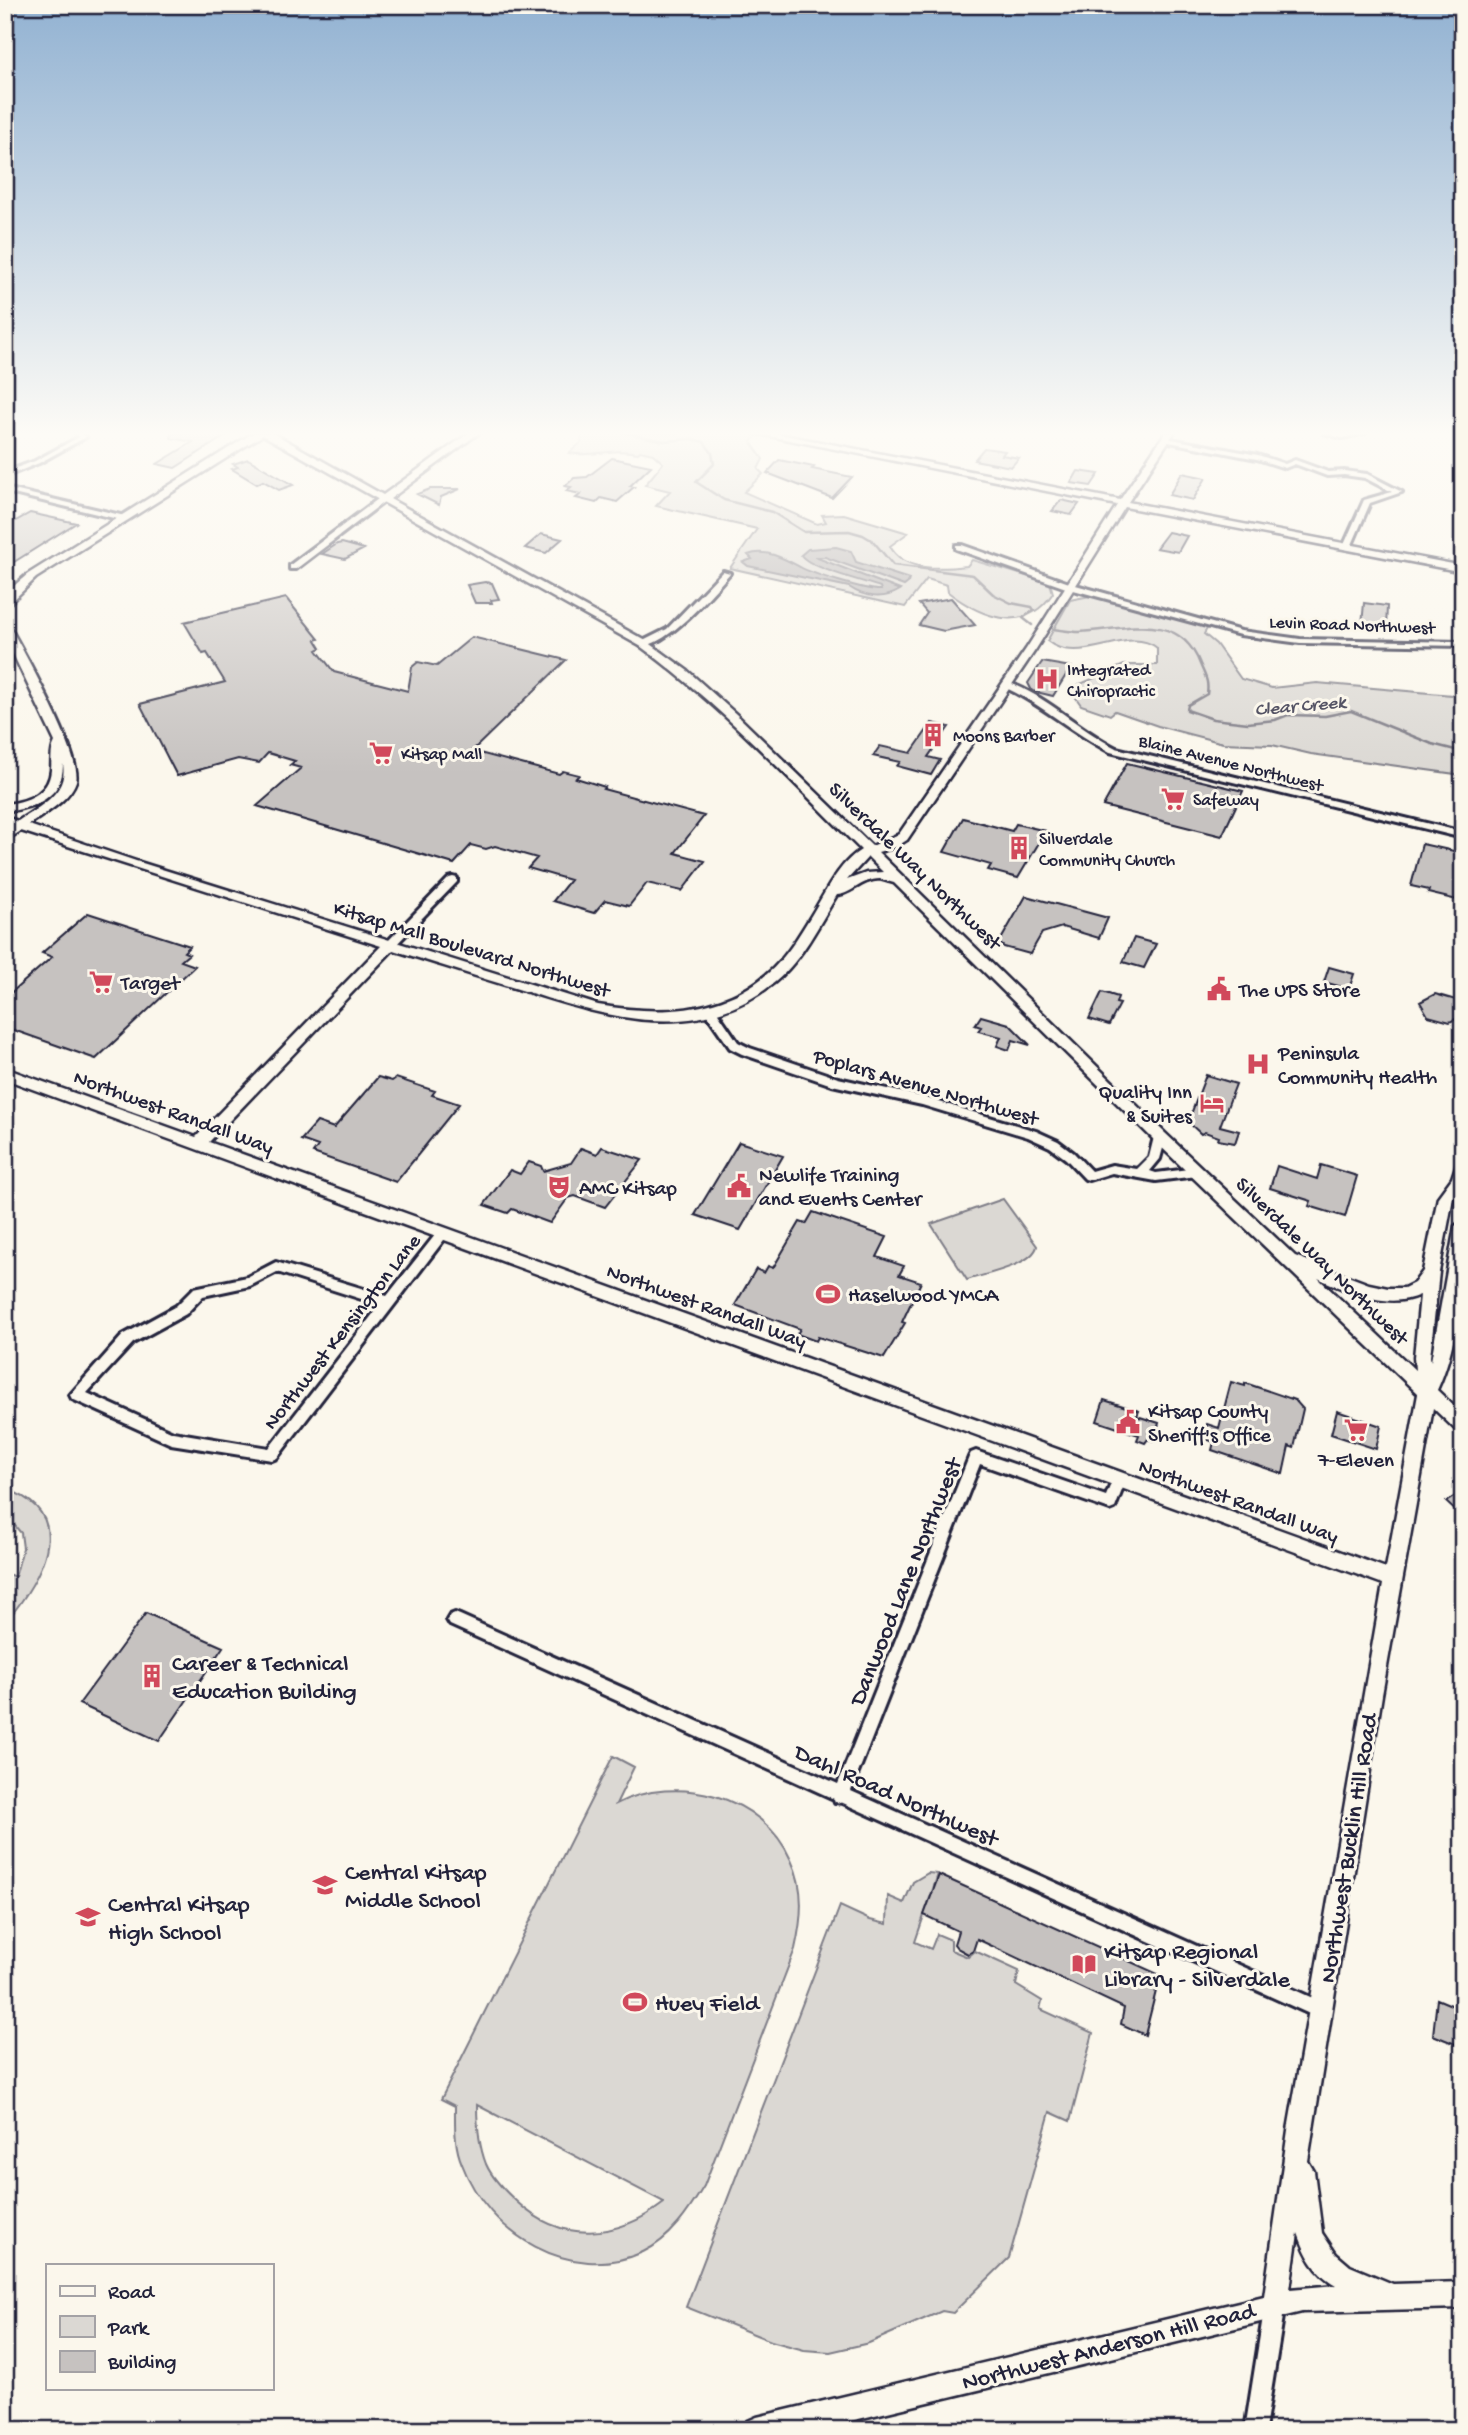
<svg xmlns="http://www.w3.org/2000/svg" width="1468" height="2435" font-family="'Gochi Hand',sans-serif">
  <rect width="100%" height="100%" fill="#fbf7ec"/>
  <filter id="ink" filterUnits="userSpaceOnUse"><feTurbulence type="fractalNoise" baseFrequency=".0143" numOctaves="2"/><feDisplacementMap in="SourceGraphic" scale="14" xChannelSelector="R" yChannelSelector="G"/><feConvolveMatrix kernelMatrix="1 2 1 2 8 2 1 2 1" color-interpolation-filters="sRGB"/></filter>
  <g filter="url(#ink)">
    <path fill="#dbd8d3" stroke="#7e7d87" stroke-width="2" fill-rule="evenodd" d="M582,433H758L751,442L763,459L758,469L763,474L744,492L817,524L826,522L822,515L844,514L908,533L890,546C903,572 942,569 967,566L972,560L1050,583L1053,593C1025,635 982,618 948,592L947,585L927,579L905,607L730,568L757,529L656,506L670,491L645,485L663,463L653,454L640,451L638,453C609,447 596,458 569,453L581,443Z
      M1090,596L1123,601L1209,625L1204,634L1216,644L1241,679L1272,688L1317,683L1463,696V775L1311,754L1272,745L1223,743L1158,726L1115,711L1110,715L1081,705L1072,692L1078,685L1124,665H1157V648C1128,624 1080,668 1047,641L1070,600Z
      M1003,1199L1037,1246C1033,1265 985,1274 967,1280L931,1224Z
      M5,1489C82,1514 38,1583 5,1623V1573L15,1577L23,1548L21,1533L5,1514Z
      M613,1756L634,1767L616,1804C676,1773 763,1795 791,1860C805,1889 802,1919 795,1949L704,2186C689,2211 671,2239 643,2252C571,2285 488,2234 462,2164C454,2146 455,2126 455,2106L441,2099ZM477,2105L664,2202V2203C617,2239 562,2244 517,2202C506,2192 492,2178 486,2164C479,2146 477,2124 477,2105Z
      M928,1873L938,1874L915,1942L931,1949L937,1934L951,1940V1950L968,1957L975,1951L1019,1971L1016,1985L1042,2001L1040,2009L1093,2033L1070,2121L1050,2112L1009,2258L953,2313L942,2311L869,2343L830,2352L804,2350L771,2341L686,2307L840,1906L870,1920L887,1924L888,1896L904,1903L913,1882Z"/>
    <path fill="#b1aeb0" stroke="#787681" stroke-width="2" d="M836,547L851,551L856,562L909,579L908,583L904,586L825,557H815L900,590C884,600 865,598 849,587L748,566L743,562L752,559L748,555C766,548 785,559 800,567C812,574 868,591 881,590L880,587C863,581 809,568 801,555L808,549Z"/>
    <g fill="none" stroke-linecap="round" stroke-linejoin="round">
      <path stroke="#787681" stroke-width="2.5" d="M625,433L664,441L692,439L704,442L712,453L714,464L696,482L724,500L772,512L804,532L849,531L863,535L873,541L893,565L973,575L993,594L1011,603L1032,607L1034,610L1023,618L1032,625
        M1053,629C1062,630 1071,632 1080,632C1124,630 1179,609 1200,664C1205,676 1209,681 1207,694L1188,705L1187,710L1213,719L1248,723L1275,720L1288,715L1325,716L1351,711L1432,744L1463,752"/>
    </g>
    <path fill="#c6c2c0" stroke="#22223b" stroke-width="2" d="M172,433H230L175,468L157,464L193,442L171,438Z
      M984,448L1005,451L1002,455L1019,458L1011,467L974,460Z
      M612,458L651,466L630,486L634,487L617,502L601,498L596,503L576,498L581,494L566,491L571,487L565,486L574,478L587,477Z
      M248,459L293,485L279,490L263,481L257,484L232,469L238,467L233,464Z
      M779,460L814,467L812,469L852,477L832,498L767,473Z
      M1078,471L1099,474L1091,486L1071,483Z
      M1182,473L1206,478L1193,500L1169,495Z
      M430,489H460L441,497L439,505L417,494Z
      M1061,500L1079,504L1071,515L1052,511Z
      M30,513L76,523L14,562L5,560V527Z
      M1168,532L1187,536L1178,552L1156,548Z
      M541,534L562,539L546,553L525,548Z
      M342,543L364,549L345,559L322,554L337,544Z
      M485,582L492,583L499,599L491,600L492,603H475L467,585Z
      M286,598L319,639L316,640L321,648L317,650L334,672L408,691L412,667L418,662L437,666L472,637L566,660L472,751L559,774L563,771L579,775L576,778L605,787L603,789L704,816L675,853L705,861L682,891L647,883L629,906L605,900L594,913L553,901L570,880L528,868L537,858L495,846L486,849L471,845L454,864L257,806L301,768L290,765L295,761L268,753L259,763L238,759L177,776L140,704L225,682L207,653L203,654L184,622Z
      M951,598L975,625L944,631L919,625L927,613L919,604Z
      M1364,603L1387,606L1386,629L1362,625Z
      M1042,662L1071,667L1053,696L1032,691L1028,683Z
      M932,723L949,727L928,757L940,760L931,775L897,766L900,762L873,756L880,746L911,753Z
      M1127,763L1243,791L1222,836L1103,806Z
      M963,818L1012,831L1016,824L1046,831L1018,878L988,870L991,865L944,852Z
      M1422,844L1463,853V899L1457,897V900L1428,893L1429,890L1411,886Z
      M1026,896L1108,918L1099,938L1062,927L1042,933L1030,954L1004,947L999,943Z
      M88,913L190,946L184,952L189,954L181,961L195,966L96,1059L5,1027V998L52,957L42,953Z
      M1134,938L1156,944L1144,968L1123,962Z
      M1329,967L1354,974L1349,989L1324,982Z
      M1102,992L1118,997L1116,1003L1120,1004L1109,1025L1089,1019Z
      M1435,994L1456,1000L1463,1015L1450,1022L1428,1016L1420,1002Z
      M981,1016L1009,1024L1030,1045L1013,1040L1009,1050L997,1046L1001,1037L978,1031L981,1027L975,1025Z
      M1206,1075L1236,1084L1220,1126L1239,1131L1235,1143L1218,1140L1219,1137L1205,1132L1201,1134L1188,1122Z
      M378,1077L392,1081L396,1078L435,1091L432,1095L459,1104L396,1182L313,1153L318,1146L301,1140L317,1122L334,1128Z
      M739,1142L783,1156L740,1230L695,1215Z
      M602,1147L642,1160L605,1207L575,1196L568,1198L550,1223L512,1209L508,1213L484,1205L510,1170L520,1174L529,1162L541,1166L543,1171L571,1163L581,1148L597,1154Z
      M1321,1165L1357,1176L1345,1217L1309,1206L1311,1201L1270,1188L1277,1166L1317,1179Z
      M813,1212L887,1237L877,1257L904,1266L899,1275L921,1282L902,1322L905,1323L884,1358L818,1337L816,1341L797,1334L800,1329L735,1305L756,1269L764,1273L768,1266L773,1268L800,1222L806,1224Z
      M1231,1382L1245,1386V1383L1295,1400L1303,1409L1294,1448L1289,1446L1283,1474L1212,1450L1214,1442L1203,1438L1207,1424L1219,1428Z
      M1104,1400L1139,1411L1137,1416L1159,1423L1154,1441L1148,1439L1145,1443L1137,1440L1139,1435L1097,1421Z
      M1337,1411L1381,1426L1376,1449L1331,1434Z
      M1463,1491V1518L1446,1502Z
      M146,1613L223,1647L159,1741L79,1704Z
      M939,1875L1160,1975L1145,2035L1121,2024L1124,2008L977,1939L973,1951L968,1954L957,1948L954,1944L958,1931L924,1915Z
      M1437,1999L1463,2010V2047L1433,2035Z"/>
    <g fill="none" stroke-linecap="round" stroke-linejoin="round">
      <g stroke="#22223b" stroke-width="6">
        <path id="street" d="M76,433H83L86,437L39,463L5,477V472L35,461L79,437Z
          M1324,433H1365L1342,438Z
          M1166,438L1258,455L1285,464L1295,460L1328,472L1344,471L1367,474L1402,492L1370,503L1351,547L1347,549L1343,547L1364,500L1392,492L1365,478L1344,475L1327,476L1295,464L1285,468L1257,459L1164,441V439Z
          M5,488L125,516L126,518L122,520L5,492Z
          M382,496L389,498L296,569H290V565Z
          M956,545H962L1072,584L1241,631L1300,639L1463,642V646L1300,643L1240,635L1066,588L956,549Z
          M723,571L730,573C713,593 668,646 641,646V642L667,629Z
          M1007,682C1047,696 1078,729 1116,748L1463,832V838L1110,752C1072,733 1042,704 1004,687V683Z
          M453,877L457,878V882L394,947H386V943L449,878Z
          M710,1006L714,1007L738,1042L750,1048L838,1078L923,1097L1036,1131L1058,1141L1074,1153L1091,1171L1112,1165L1137,1169L1149,1157L1154,1137L1160,1133L1166,1137L1160,1159L1150,1171L1156,1173L1197,1168L1203,1172L1197,1176L1156,1181L1112,1173L1089,1180L1085,1179L1066,1159L1050,1147L1028,1137L922,1105L832,1085L742,1054L730,1048L706,1013L705,1010Z
          M443,1228L447,1230L449,1233L447,1236L277,1458L272,1460L171,1444L72,1399L70,1395L123,1335L176,1306L194,1288L247,1277L276,1262L387,1296L439,1230ZM277,1272L380,1305L269,1448L173,1432L87,1393L133,1343L186,1314L203,1296L250,1286Z
          M976,1451L1106,1496L1114,1476L1119,1474L1124,1476L1126,1480L1115,1508L1110,1510L980,1464L851,1791L1326,2004L1329,2010L1326,2016L1320,2019L1314,2016L843,1803L835,1802L834,1799L450,1625L447,1620L450,1615L455,1613L460,1615L838,1784L969,1457L971,1453Z
          M1275,2294L1282,2297L1285,2304L1265,2430H1245L1265,2304L1268,2297Z"/>
      </g>
      <g stroke="#22223b" stroke-width="5">
        <path id="secondary" d="M253,433H273L383,495L469,433H479L390,499L648,642L688,671L736,714L872,846L899,834L1026,649L1117,505L754,433H774L1120,500L1165,433H1174L1128,502L1463,566V572L1125,507L1036,649L907,840L896,847L878,852L1165,1133L1295,1256L1369,1284L1388,1288H1404L1414,1283L1423,1271L1438,1197L1452,1178L1458,1160L1463,1158V1186L1453,1198L1439,1272L1430,1357L1431,1361L1455,1226L1463,1220C1463,1274 1460,1341 1437,1390L1463,1415V1433L1457,1431L1433,1408L1382,1695L1308,2161L1314,2171L1322,2233L1336,2254L1350,2266L1393,2284L1463,2282V2308L1302,2312L813,2430H744L748,2421L757,2417L1264,2296L1288,2130L1383,1584L5,1079V1068L196,1137L381,946L21,831L5,841V831L11,827L5,825V817L18,821C39,806 68,794 63,764C63,798 34,808 5,812V804C26,802 49,794 51,770C52,760 50,751 55,742L5,637V624L10,627C24,652 83,758 76,781C69,801 45,813 29,825L136,861L598,1005C656,1015 720,1015 767,974C786,958 799,935 812,914C825,893 839,863 861,850C790,780 721,705 640,646L263,435L36,578L5,608C5,591 16,584 28,574ZM868,857L883,872L866,873L847,880ZM880,879L894,883L1155,1141L1418,1394L1386,1568L209,1142L393,950C435,963 478,977 521,990C607,1017 696,1046 775,982C802,960 819,924 837,895C851,895 861,879 880,879ZM1318,1278C1349,1292 1387,1310 1420,1295L1414,1357L1415,1370ZM1298,2233C1306,2255 1315,2273 1336,2285L1290,2289Z"/>
      </g>
      <use href="#street" fill="#fbf7ec" fill-rule="evenodd"/>
      <use href="#secondary" fill="#fbf7ec" fill-rule="evenodd"/>
    </g>
  </g>
  <linearGradient id="sky" x2="0" y2="1"><stop stop-color="#92b2d2"/><stop offset="0.56" stop-color="#fdfbf6"/><stop offset="1" stop-color="#fdfbf6" stop-opacity="0"/></linearGradient>
  <rect width="1468" height="774" fill="url(#sky)"/>
  <defs>
    <g id="hospital-bare" transform="scale(1.89)"><path d="M-5-5h3v3.5h4V-5h3V5h-3V1.5h-4V5h-3Z" fill="#d1495b" stroke="#fbf7ec" stroke-width="2.5" paint-order="stroke"/></g>
    <g id="building-bare" transform="scale(1.89)"><path d="M-4-6H4V6H1V3H-1V6H-4ZM-2.5-4.3h1.7v1.8h-1.7ZM.8-4.3h1.7v1.8H.8ZM-2.5-1h1.7V.8h-1.7ZM.8-1h1.7V.8H.8Z" fill="#d1495b" stroke="#fbf7ec" stroke-width="2.5" paint-order="stroke"/></g>
    <g id="supermarket-bare" transform="scale(1.89)"><path d="M-6-5.5h2.5l.6 2H6L4.5 2H-2.5L-4.4-4H-6ZM-1.5 3.2a1.3 1.3 0 1 0 .1 0ZM3 3.2a1.3 1.3 0 1 0 .1 0Z" fill="#d1495b" stroke="#fbf7ec" stroke-width="2.5" paint-order="stroke"/></g>
    <g id="civic-bare" transform="scale(1.89)"><path d="M-.6-6.5H3V-4.5H.6V-3L4-1V1h2V6H-6V1h2V-1L-.6-3ZM-1.2 2.5V6h2.4V2.5Z" fill="#d1495b" stroke="#fbf7ec" stroke-width="2.5" paint-order="stroke"/></g>
    <g id="hotel-bare" transform="scale(1.89)"><path d="M-6-4.5h1.5V1H6V5H4.5V3h-9V5H-6ZM-4 0a1.8 1.8 0 1 1 3.6 0ZM.5 0V-2.5h3Q6-2.5 6 0Z" fill="#d1495b" stroke="#fbf7ec" stroke-width="2.5" paint-order="stroke"/></g>
    <g id="theatre-bare" transform="scale(1.89)"><path d="M-5-5.5Q0-4 5-5.5V0Q5 5 0 6Q-5 5-5 0ZM-3.3-2.5H-1v1.5H-3.3ZM1-2.5H3.3v1.5H1ZM-2.8 1Q0 5.5 2.8 1Z" fill="#d1495b" stroke="#fbf7ec" stroke-width="2.5" paint-order="stroke"/></g>
    <g id="stadium-bare" transform="scale(1.89)"><path d="M0-5a6.5 5 0 1 0 0 10a6.5 5 0 1 0 0-10ZM-3.5-1.8h7v3.6h-7Z" fill="#d1495b" stroke="#fbf7ec" stroke-width="2.5" paint-order="stroke"/></g>
    <g id="school-bare" transform="scale(1.89)"><path d="M0-5L7-2L0 1L-7-2ZM-4 1L0 2.5L4 1V4Q0 6-4 4Z" fill="#d1495b" stroke="#fbf7ec" stroke-width="2.5" paint-order="stroke"/></g>
    <g id="library-bare" transform="scale(1.89)"><path d="M-6-4Q-3-5.5-.7-3.5V5Q-3 3-6 4ZM6-4Q3-5.5 .7-3.5V5Q3 3 6 4Z" fill="#d1495b" stroke="#fbf7ec" stroke-width="2.5" paint-order="stroke"/></g>
  </defs>
  <g fill-rule="evenodd">
    <use href="#hospital-bare" x="1047" y="679"/>
    <use href="#building-bare" x="933" y="735"/>
    <use href="#supermarket-bare" x="381" y="753"/>
    <use href="#supermarket-bare" x="1173" y="799"/>
    <use href="#building-bare" x="1019" y="848"/>
    <use href="#supermarket-bare" x="101" y="982"/>
    <use href="#civic-bare" x="1219" y="989"/>
    <use href="#hospital-bare" x="1258" y="1064"/>
    <use href="#hotel-bare" x="1212" y="1103"/>
    <use href="#civic-bare" x="739" y="1186"/>
    <use href="#theatre-bare" x="559" y="1187"/>
    <use href="#stadium-bare" x="828" y="1294"/>
    <use href="#civic-bare" x="1128" y="1422"/>
    <use href="#supermarket-bare" x="1356" y="1430"/>
    <use href="#building-bare" x="152" y="1676"/>
    <use href="#school-bare" x="325" y="1885"/>
    <use href="#school-bare" x="88" y="1917"/>
    <use href="#library-bare" x="1084" y="1964"/>
    <use href="#stadium-bare" x="635" y="2002"/>
  </g>
  <g text-anchor="middle" stroke-width="6" stroke-linejoin="round" paint-order="stroke">
    <g font-size="18" fill="#22223b" stroke="#fbf7ec">
      <text transform="translate(1352 624) rotate(2)" y="6">Levin Road Northwest</text>
      <text transform="translate(1231 762) rotate(14)" y="6">Blaine Avenue Northwest</text>
    </g>
    <g font-size="18" fill="#22223b" stroke="#fbf7ec" text-anchor="start">
      <text x="1067" y="675">Integrated<tspan x="1067" dy="21">Chiropractic</tspan></text>
      <text x="953" y="741">Moons Barber</text>
      <text x="401" y="759">Kitsap Mall</text>
      <text x="1193" y="805">Safeway</text>
      <text x="1039" y="844">Silverdale<tspan x="1039" dy="21">Community Church</tspan></text>
    </g>
    <g font-size="19" font-style="italic" fill="#545364" stroke="#fbf7ec">
      <text transform="translate(1300 704) rotate(-5)" y="7">Clear Creek</text>
    </g>
    <g font-size="21" fill="#22223b" stroke="#fbf7ec">
      <text transform="translate(916 865) rotate(44)" y="7">Silverdale Way Northwest</text>
      <text transform="translate(472 948) rotate(17)" y="7">Kitsap Mall Boulevard Northwest</text>
      <text transform="translate(926 1086) rotate(16)" y="7">Poplars Avenue Northwest</text>
      <text transform="translate(174 1111) rotate(20)" y="7">Northwest Randall Way</text>
      <text transform="translate(1323 1260) rotate(44)" y="7">Silverdale Way Northwest</text>
      <text transform="translate(707 1305) rotate(20)" y="7">Northwest Randall Way</text>
      <text transform="translate(341 1331) rotate(-52)" y="7">Northwest Kensington Lane</text>
      <text transform="translate(1239 1500) rotate(20)" y="7">Northwest Randall Way</text>
    </g>
    <g font-size="21" fill="#22223b" stroke="#fbf7ec" text-anchor="start">
      <text x="121" y="989">Target</text>
      <text x="1239" y="996">The UPS Store</text>
      <text x="1278" y="1059">Peninsula<tspan x="1278" dy="24">Community Health</tspan></text>
      <text x="1192" y="1098" text-anchor="end">Quality Inn<tspan x="1192" dy="24">&amp; Suites</tspan></text>
      <text x="759" y="1181">Newlife Training<tspan x="759" dy="24">and Events Center</tspan></text>
      <text x="579" y="1194">AMC Kitsap</text>
      <text x="848" y="1301">Haselwood YMCA</text>
      <text x="1148" y="1417">Kitsap County<tspan x="1148" dy="24">Sheriff's Office</tspan></text>
      <text x="1356" y="1466" text-anchor="middle">7-Eleven</text>
    </g>
    <g font-size="24" fill="#22223b" stroke="#fbf7ec">
      <text transform="translate(904 1581) rotate(-68)" y="8">Danwood Lane Northwest</text>
      <text transform="translate(897 1794) rotate(24)" y="8">Dahl Road Northwest</text>
      <text transform="translate(1347 1848) rotate(-81)" y="8">Northwest Bucklin Hill Road</text>
      <text transform="translate(1108 2345) rotate(-14)" y="8">Northwest Anderson Hill Road</text>
    </g>
    <g font-size="24" fill="#22223b" stroke="#fbf7ec" text-anchor="start">
      <text x="172" y="1670">Career &amp; Technical<tspan x="172" dy="28">Education Building</tspan></text>
      <text x="345" y="1879">Central Kitsap<tspan x="345" dy="28">Middle School</tspan></text>
      <text x="108" y="1911">Central Kitsap<tspan x="108" dy="28">High School</tspan></text>
      <text x="1104" y="1958">Kitsap Regional<tspan x="1104" dy="28">Library - Silverdale</tspan></text>
      <text x="655" y="2010">Huey Field</text>
    </g>
  </g>
  <rect width="1468" height="2435" fill="none" stroke="#fbf7ec" stroke-width="28"/>
  <rect x="14" y="14" width="1440" height="2407" fill="none" stroke="#22223b" stroke-width="2.5" filter="url(#ink)"/>
  <rect x="46" y="2264" width="228" height="126" fill="#fbf7ec" stroke="#a4a2a5" stroke-width="2"/>
  <rect x="60" y="2286" width="35" height="10" fill="#fbf7ec" stroke="#a4a2a5" stroke-width="2"/>
  <text x="108" y="2298" font-size="21" fill="#22223b">Road</text>
  <rect x="60" y="2316" width="35" height="21" fill="#dbd8d3" stroke="#a4a2a5" stroke-width="2"/>
  <text x="108" y="2334" font-size="21" fill="#22223b">Park</text>
  <rect x="60" y="2351" width="35" height="21" fill="#c6c2c0" stroke="#a4a2a5" stroke-width="2"/>
  <text x="108" y="2368" font-size="21" fill="#22223b">Building</text>
</svg>
